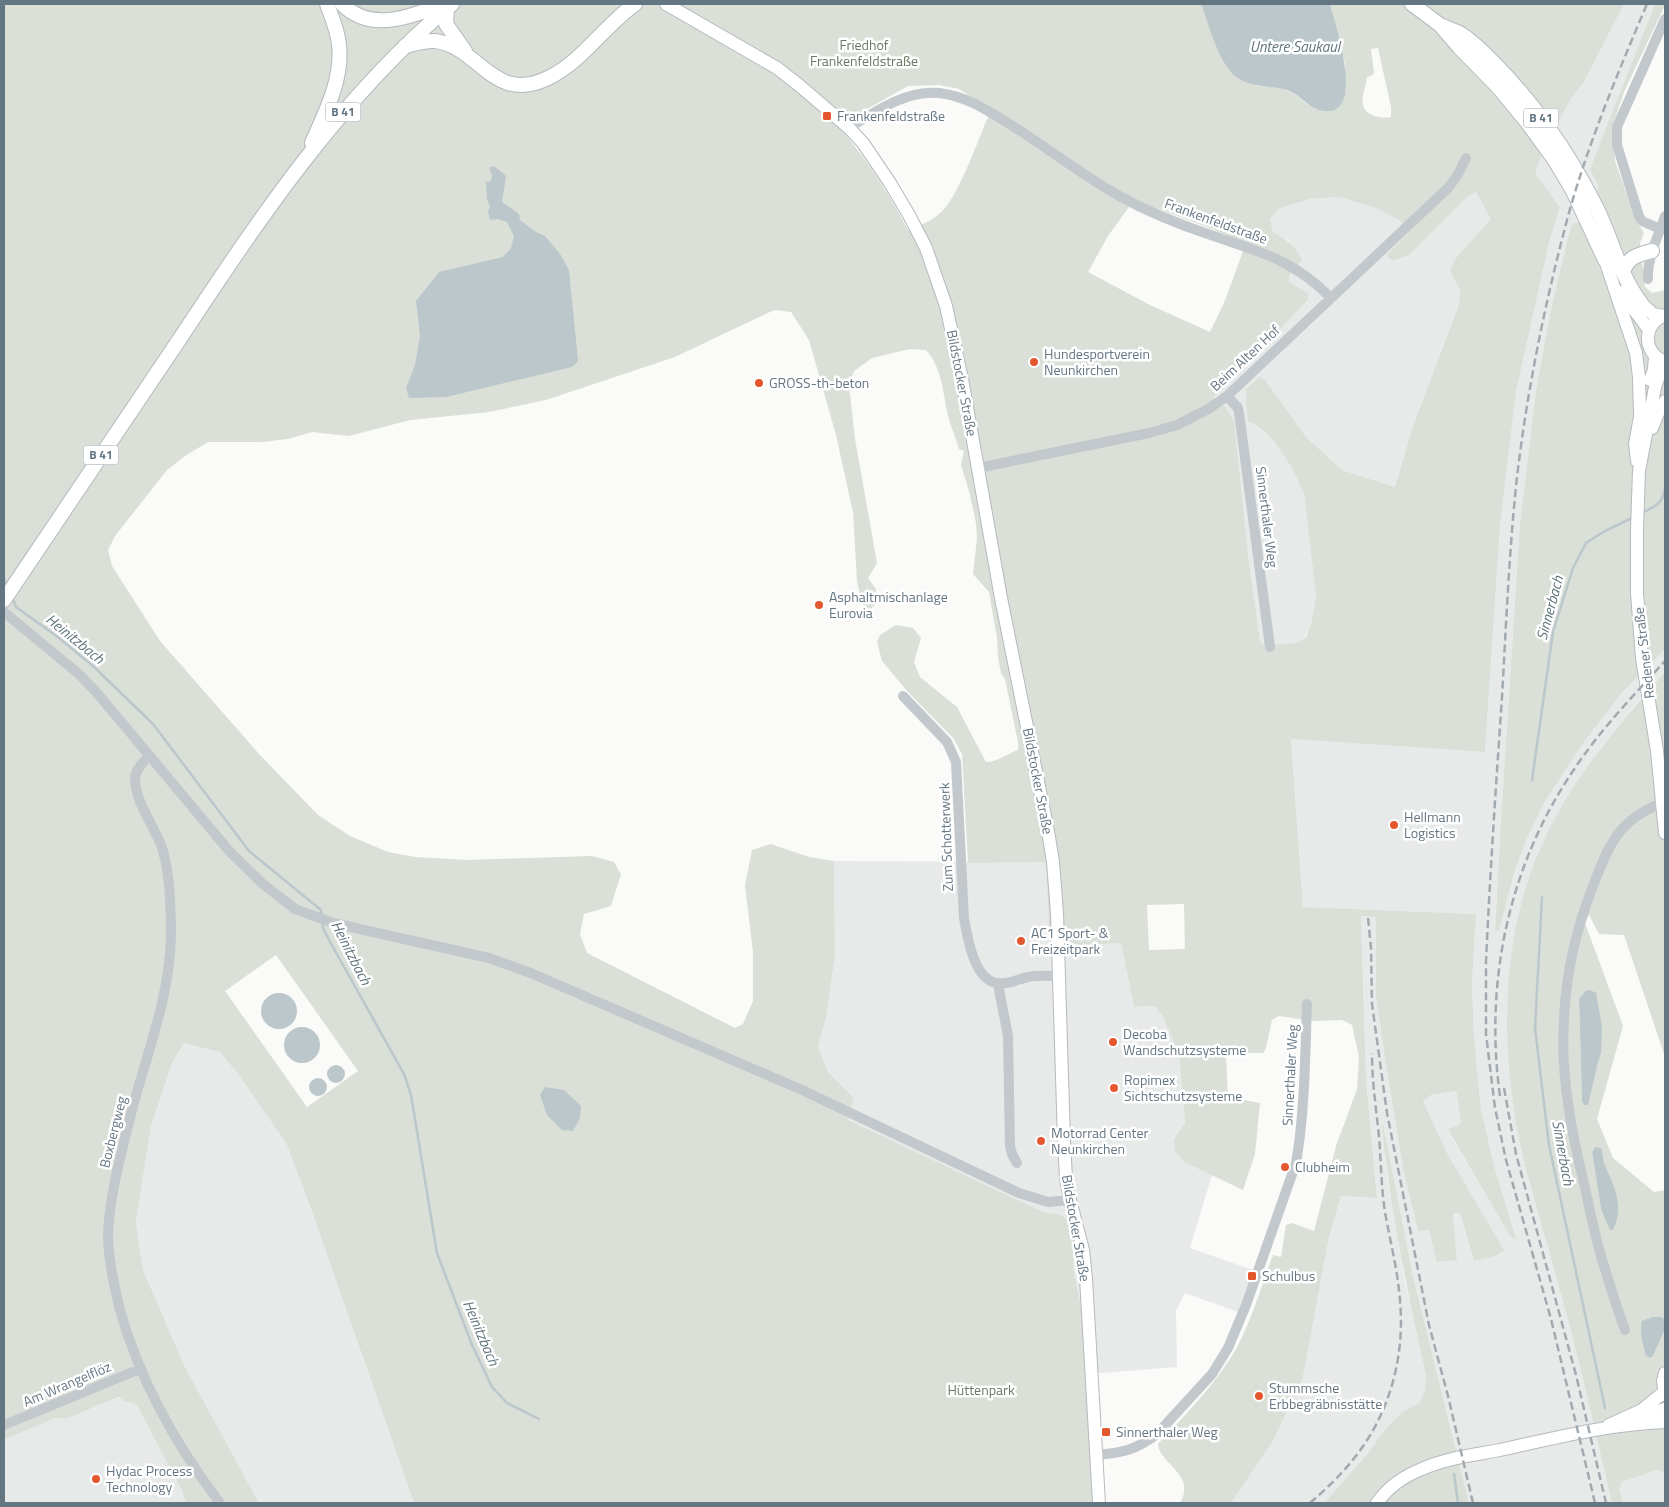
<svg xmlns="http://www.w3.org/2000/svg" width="1669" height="1507" font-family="'Titillium Web',sans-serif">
  <rect width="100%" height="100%" fill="#fafaf8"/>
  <path fill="#e8e9e9" d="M1624,4H1655L1591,168L1600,187L1578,222L1571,225L1552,304L1536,390L1520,523L1500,835L1495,929L1499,930L1515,870L1528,836L1544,803L1584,742L1621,694L1665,649V672L1636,704L1599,750L1558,813L1544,840L1531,873L1520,912L1507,1002L1508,1060L1513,1104L1521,1150L1574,1340L1612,1503H1469L1413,1276L1383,1124L1387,1174L1404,1277L1426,1375L1425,1390L1419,1403L1402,1412L1386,1428L1369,1452L1324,1503H1231L1273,1441L1303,1377L1329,1237L1341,1196L1377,1198L1366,1078L1361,916H1376V997L1387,1072L1403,1168L1418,1230L1429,1229L1457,1259L1453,1212L1460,1213L1474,1261L1449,1157L1423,1101L1431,1095L1456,1091L1461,1124L1448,1131L1510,1236L1514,1239L1516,1237L1494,1165L1481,1109L1474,1037L1472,984L1476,914L1303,907L1291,739L1485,752L1500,526L1516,392L1549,243L1560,209L1534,173L1543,150L1572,97L1584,82Z
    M1476,192L1492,219L1455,259L1460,289L1459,304L1412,429L1395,487L1342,470L1306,437L1266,381L1251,424L1262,429L1274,441L1292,468L1304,494L1316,597L1312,620L1305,637L1296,643L1264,645L1260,642L1248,555L1214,397L1308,300V293L1289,282L1288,278L1296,264L1299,253L1289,241L1273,232L1270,219L1278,209L1310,199L1339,197L1376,208L1399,220L1410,232L1402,242L1438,224L1467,197Z
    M834,861L1046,862L1051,947L1121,943L1134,1007L1155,1006L1164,1019L1179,1055L1185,1123L1174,1139L1186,1163L1212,1175L1190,1248L1253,1270L1238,1312L1185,1293L1176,1311L1177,1367L1087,1374L1073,1268L1074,1253L1058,1214L1043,1212L847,1120L854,1098L828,1072L818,1047L826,1018L835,956Z
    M184,1043L220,1051L238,1074L286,1143L306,1195L414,1503H259L186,1369L143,1270L136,1222L151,1126L172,1063Z
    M120,1397L125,1402L134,1403L139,1409L182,1491L186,1503H4V1440L55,1418L66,1419Z
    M1657,1470L1665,1473V1503H1623L1619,1489L1622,1482Z"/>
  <path fill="#dadfd7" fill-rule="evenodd" d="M4,4H1201L1216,44L1257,86C1281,87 1290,89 1308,105L1346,91L1345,80V64L1330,4H1624L1584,82L1572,97L1543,150L1535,173L1560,208L1549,243L1516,392L1500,526L1485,752L1291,739L1303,907L1476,914L1472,984L1474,1037L1481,1109L1494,1165L1516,1238L1514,1239L1510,1236L1448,1130L1461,1123L1456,1091L1431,1095L1423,1101L1449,1157L1504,1250L1496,1256L1474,1261L1460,1213H1453L1457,1260L1437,1262L1429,1230L1418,1231L1403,1168L1387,1072L1376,997V917L1361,916L1366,1078L1377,1198L1341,1196L1329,1237L1303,1377L1273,1441L1231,1503H1180C1181,1500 1184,1496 1184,1492C1188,1472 1158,1460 1158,1444C1183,1417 1210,1390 1230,1359C1250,1328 1260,1289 1273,1255L1281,1257L1286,1225L1292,1223L1314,1231L1336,1146L1357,1089L1359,1057L1352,1025L1342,1020L1312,1021L1279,1016L1272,1020L1266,1048L1263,1053H1231L1226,1056L1228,1097L1260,1103L1255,1154L1243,1190L1186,1163L1175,1151L1174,1139L1185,1123L1179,1055L1164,1019L1155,1006L1134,1007L1121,943L1050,947L1046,862L968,863L962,754L953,738L907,691L882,661L877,642L880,635L896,625L913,628L921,638L914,662L920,677L957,707L986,762C995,763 1009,753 1018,750V742L1005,679L1001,673L998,657L997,638L989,592L973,574L977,539L976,523L969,491L961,465L964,451L959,449C956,438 951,427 948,416C943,394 942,367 926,350L910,349L872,358L854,371L849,385L855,439L877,563L868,578L876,589L875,605L869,610L864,609L857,582L853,512L836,435L809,340L791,312L774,310L675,357L546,400L489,412L410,420L349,436L312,432L288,439L262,442H208L185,456L167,470L115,536L108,550L112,566L160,641L259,754L318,815L350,836L388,852L415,857L467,860L592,856L614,862L621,874L611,906L584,914L580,934L587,953L735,1028L743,1024L753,1001V953L745,885L752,850L771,844L809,857L834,861L835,956L826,1018L818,1047L828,1072L854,1098L848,1120L1043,1212L1058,1214L1068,1220L1074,1253L1073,1268L1082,1312L1094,1503H414L306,1195L286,1143L238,1074L220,1052L184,1043L172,1063L151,1126L136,1222L143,1270L186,1369L259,1503H186L182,1491L139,1409L134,1403L125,1402L119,1397L66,1419L55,1418L4,1440ZM1378,48L1391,107V117C1382,119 1365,116 1363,105C1361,97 1366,85 1367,77L1373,75L1374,72L1371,49ZM939,85L959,89L991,110C980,134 958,200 939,214C930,222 919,226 908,230C889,193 867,160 840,128L852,114H858L908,86ZM1476,192L1491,219L1455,259L1450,271L1460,289L1459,304L1412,429L1395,487L1342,470L1306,437L1266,381L1260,377L1247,388L1246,400L1248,421L1262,429L1274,441L1292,468L1304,494L1316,597L1312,620L1306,637L1296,643L1264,645L1260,641L1248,555L1234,421L1226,408L1214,397L1308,300V293L1289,282C1288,274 1295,265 1302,261C1297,246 1286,239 1273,232L1270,219L1278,209L1310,199L1339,197L1376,208L1399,220L1410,232L1387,255L1390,259L1395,260L1410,254L1467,197ZM1134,200L1204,226L1246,243L1224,303L1210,332L1150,305L1088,272L1108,236ZM1184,904L1185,949L1149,950L1147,905ZM276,955L358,1071L307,1107L225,991Z
    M1655,4H1665V5L1624,92L1614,122L1613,143L1615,161L1636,220L1644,233L1640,243L1645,287L1652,293L1665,290V649L1621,694L1584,742L1544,803L1528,836L1515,870L1499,931L1495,930L1500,835L1520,523L1536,390L1552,304L1571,225L1578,222L1599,187L1590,169Z
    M1665,672V1057L1624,935L1599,934L1589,915L1585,923L1623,1026L1597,1119L1613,1158L1654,1192L1665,1190V1320C1658,1314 1650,1318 1643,1321C1641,1333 1642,1345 1646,1356L1650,1358L1653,1356L1665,1329V1473L1657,1470L1622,1482L1619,1489L1623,1503H1612C1597,1440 1583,1375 1566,1312C1556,1276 1546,1241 1536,1205C1531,1186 1525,1167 1521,1149C1499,1047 1500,933 1545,838C1574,776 1620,723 1665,672ZM1585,991L1601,1053L1585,1105L1582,1101L1579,999ZM1595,1147L1603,1152L1601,1209L1592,1152Z
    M1383,1124L1413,1276L1469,1503H1324L1369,1452L1386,1428L1402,1412L1419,1403L1425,1390L1426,1375C1407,1292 1390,1209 1382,1125Z"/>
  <path fill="#bbc7cb" d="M1201,4H1330C1335,23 1366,115 1325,111C1311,110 1304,99 1293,93C1281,86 1269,88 1256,85C1247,83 1238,80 1232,73C1217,57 1209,25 1201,4Z
    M494,166L506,176L502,202L519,214L520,220L536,232L545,236L560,254L569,270L578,361L572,367L446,397L409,398L406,388L415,365L420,336L416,301L439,272L503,257L511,248L514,236L507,222L498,219L490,220L488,212L490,207L487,199L486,182L491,181L492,175L489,168Z
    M1590,990L1596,993L1602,1027L1601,1053L1597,1066L1588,1105H1584L1582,1101L1579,999L1585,991Z
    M261 1011a18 18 0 1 1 36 0a18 18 0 1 1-36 0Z
    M284 1045a18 18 0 1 1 36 0a18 18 0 1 1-36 0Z
    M327 1074a9 9 0 1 1 18 0a9 9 0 1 1-18 0Z
    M309 1087a9 9 0 1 1 18 0a9 9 0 1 1-18 0Z
    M545,1087L564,1090L581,1106L580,1118L573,1131L562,1130L547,1115L540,1095Z
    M1595,1147L1601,1148C1604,1153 1602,1158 1604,1163C1614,1186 1625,1206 1613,1230H1610L1601,1209L1592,1152Z
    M1653,1317H1662L1665,1320V1329L1653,1356L1650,1358L1646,1356C1643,1347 1639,1330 1642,1321Z"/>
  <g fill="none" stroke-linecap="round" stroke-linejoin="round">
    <path stroke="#bbc7cb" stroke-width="2.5" d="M1642,513C1655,506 1662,505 1665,489
      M4,579L7,587
      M12,597L16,607L59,638L94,667L153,724L249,851L321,910L322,916
      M1532,780L1553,632L1573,568L1586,543L1605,531L1632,518
      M1542,897L1535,1028L1549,1145L1605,1408
      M322,922L323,928L329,940L404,1074L411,1095L437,1253L472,1345L492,1387L507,1403L539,1419
      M1454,1474L1458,1503"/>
    <g stroke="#b5babe" stroke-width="14">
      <path id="major" d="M666,4L777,68L800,86L849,128L863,143L890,183L909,215L926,248L946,306L962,379L1001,598L1048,831L1053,862L1057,913L1064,1141L1066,1178L1070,1200L1083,1250L1086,1278L1099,1503
        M1605,260L1636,353L1639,377L1640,413
        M1621,292L1649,330
        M1641,303L1653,314L1663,316
        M1661,360C1641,348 1645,323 1665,315
        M1665,365L1660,373L1655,387L1639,471L1637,529V593L1642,658L1657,751L1665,833
        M1650,380L1654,370L1655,356
        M1652,428L1659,411L1665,401
        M1637,461L1635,444L1641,411
        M1665,1373L1663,1381L1665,1395
        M1638,1417L1665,1409
        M1609,1425L1642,1410L1664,1392
        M1377,1503C1388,1487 1404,1476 1422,1469C1446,1458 1474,1455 1500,1450C1554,1438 1609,1424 1665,1422"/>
    </g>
    <g stroke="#b4b9bd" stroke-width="16">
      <path id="highway" d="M342,4C371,33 410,17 443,4
        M1412,4L1440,25L1459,47L1498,87L1527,122L1554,159L1573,191L1605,260
        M447,8L446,24L465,51
        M1440,25C1447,28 1455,31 1461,34C1474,42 1485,54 1495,64C1536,106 1570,155 1596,207C1612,238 1619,275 1641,303
        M405,46C415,44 425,40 435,41C479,46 493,105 548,78C582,62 604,26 635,4
        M312,143C325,113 343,79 339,45C338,31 332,18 327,4
        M1623,272C1628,257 1637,255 1652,251
        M4,600C62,513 121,427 179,340C259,219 340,97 452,4"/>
    </g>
    <path stroke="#c3c8cc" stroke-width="10" d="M849,128C876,111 906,90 939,93C966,96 987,110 1011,125C1048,148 1083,176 1121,197C1149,212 1178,224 1208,234C1257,251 1293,259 1331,298
      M1660,229L1642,221L1639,216L1617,145V127L1665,19
      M1648,279C1647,257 1658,237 1665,216
      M1227,396L1238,408L1240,420L1270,647
      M978,468L1149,433L1177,425L1210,408L1227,396L1448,188L1457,176L1466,158
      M4,612L80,675L98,694L230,852L263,884L295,909L333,923L489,958L533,974L802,1090L1019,1193L1048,1202L1070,1200
      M903,696L947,742L956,762L964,918C967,936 974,980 997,983C1008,985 1018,979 1028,977C1038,975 1049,976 1059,976
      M149,755C144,762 135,769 135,779C135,800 153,825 161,845C170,869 171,910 171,936C170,994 148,1051 133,1106C123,1146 108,1199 108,1239C109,1264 114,1286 120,1310C140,1381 175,1444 220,1503
      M998,984L1008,1036L1010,1146L1012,1154L1017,1163
      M1625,1330C1618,1310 1611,1289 1605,1269C1596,1243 1591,1215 1585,1188C1572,1135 1560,1074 1564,1019C1566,974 1576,929 1593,886C1609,845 1618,820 1662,803
      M4,1425L140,1369
      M1096,1455C1122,1453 1136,1450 1157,1434L1212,1374L1228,1348L1246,1305L1296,1163C1305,1111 1305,1057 1307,1004"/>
    <use href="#major" stroke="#fff" stroke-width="12"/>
    <use href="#highway" stroke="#fff" stroke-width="14"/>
    <path stroke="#a2aab0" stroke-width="2.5" stroke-dasharray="8 4" stroke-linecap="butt" d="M1368,918L1371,948L1372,1004L1387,1113L1429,1325L1448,1396L1473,1503
      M1504,1088L1516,1154L1576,1375L1606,1503
      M1500,1096C1484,981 1509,864 1575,768C1601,729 1634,695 1665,661
      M1310,1503C1326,1489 1342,1474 1355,1457C1390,1413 1405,1356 1400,1301C1398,1271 1390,1241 1385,1212C1381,1186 1381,1161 1379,1136C1376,1108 1372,1081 1372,1053
      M1595,1503L1551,1319L1506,1160L1495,1108L1486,1034V962C1490,873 1496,785 1502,697C1506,626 1509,556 1516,486C1526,396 1544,307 1567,220C1587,146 1617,75 1647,4"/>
  </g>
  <g fill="#e4572e" stroke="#fff" stroke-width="2">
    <rect x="822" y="111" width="10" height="10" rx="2.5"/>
    <circle cx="1034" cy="362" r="5"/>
    <circle cx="759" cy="383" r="5"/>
    <circle cx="819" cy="605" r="5"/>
    <circle cx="1394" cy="825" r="5"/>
    <circle cx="1021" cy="941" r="5"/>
    <circle cx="1113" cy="1042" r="5"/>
    <circle cx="1114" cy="1088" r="5"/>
    <circle cx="1041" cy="1141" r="5"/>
    <circle cx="1285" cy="1167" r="5"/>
    <rect x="1247" y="1271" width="10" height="10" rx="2.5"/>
    <circle cx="1259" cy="1396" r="5"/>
    <rect x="1101" y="1427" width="10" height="10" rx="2.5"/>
    <circle cx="96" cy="1479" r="5"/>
  </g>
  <g text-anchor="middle" stroke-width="5" stroke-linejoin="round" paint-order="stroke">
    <g fill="#fff" stroke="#939fa8" stroke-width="1">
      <rect x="325.5" y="102.5" width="35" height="19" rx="4"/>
      <rect x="1523.5" y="108.5" width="35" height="19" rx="4"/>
      <rect x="83.5" y="445.5" width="35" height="19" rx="4"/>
    </g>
    <g font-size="12" font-weight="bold" fill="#657683">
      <text x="343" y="116">B 41</text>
      <text x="1541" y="122">B 41</text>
      <text x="101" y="459">B 41</text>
    </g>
    <g font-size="14" fill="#687a64" stroke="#fff">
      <text x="864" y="50">Friedhof<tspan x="864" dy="16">Frankenfeldstraße</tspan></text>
      <text x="981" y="1395">Hüttenpark</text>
    </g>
    <g font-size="14" fill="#657683" stroke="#fff" text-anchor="start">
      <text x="837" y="121">Frankenfeldstraße</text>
      <text x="1044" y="359">Hundesportverein<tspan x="1044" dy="16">Neunkirchen</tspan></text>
      <text x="769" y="388">GROSS-th-beton</text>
      <text x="829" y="602">Asphaltmischanlage<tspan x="829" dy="16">Eurovia</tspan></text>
      <text x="1404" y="822">Hellmann<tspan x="1404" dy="16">Logistics</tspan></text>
      <text x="1031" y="938">AC1 Sport- &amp;<tspan x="1031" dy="16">Freizeitpark</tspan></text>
      <text x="1123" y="1039">Decoba<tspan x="1123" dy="16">Wandschutzsysteme</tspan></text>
      <text x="1124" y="1085">Ropimex<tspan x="1124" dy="16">Sichtschutzsysteme</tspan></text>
      <text x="1051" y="1138">Motorrad Center<tspan x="1051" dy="16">Neunkirchen</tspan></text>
      <text x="1295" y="1172">Clubheim</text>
      <text x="1262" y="1281">Schulbus</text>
      <text x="1269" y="1393">Stummsche<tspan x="1269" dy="16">Erbbegräbnisstätte</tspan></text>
      <text x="1116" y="1437">Sinnerthaler Weg</text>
      <text x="106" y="1476">Hydac Process<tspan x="106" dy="16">Technology</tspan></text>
    </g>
    <g font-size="14" fill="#657683" stroke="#fff">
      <text transform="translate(1216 221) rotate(20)" y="5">Frankenfeldstraße</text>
      <text transform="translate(1245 358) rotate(-43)" y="5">Beim Alten Hof</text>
      <text transform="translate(962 383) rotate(79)" y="5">Bildstocker Straße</text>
      <text transform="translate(1267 517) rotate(83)" y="5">Sinnerthaler Weg</text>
      <text transform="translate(1644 653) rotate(-97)" y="5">Redener Straße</text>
      <text transform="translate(1038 781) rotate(79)" y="5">Bildstocker Straße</text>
      <text transform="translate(946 837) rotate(-92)" y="5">Zum Schotterwerk</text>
      <text transform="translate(1290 1075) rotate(-87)" y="5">Sinnerthaler Weg</text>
      <text transform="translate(113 1132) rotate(-76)" y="5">Boxbergweg</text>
      <text transform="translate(1076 1228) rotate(80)" y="5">Bildstocker Straße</text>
      <text transform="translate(67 1384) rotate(-23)" y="5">Am Wrangelflöz</text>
    </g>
    <g font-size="15" font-style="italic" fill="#60757c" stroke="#fff">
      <text x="1295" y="52">Untere Saukaul</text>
      <text transform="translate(1550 608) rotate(-75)" y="5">Sinnerbach</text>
      <text transform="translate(75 639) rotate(39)" y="5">Heinitzbach</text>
      <text transform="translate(351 953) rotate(63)" y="5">Heinitzbach</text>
      <text transform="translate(1563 1153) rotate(80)" y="5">Sinnerbach</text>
      <text transform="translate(481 1333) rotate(67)" y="5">Heinitzbach</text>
    </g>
  </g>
  <rect width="1669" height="1507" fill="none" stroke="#657683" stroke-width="10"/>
</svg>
